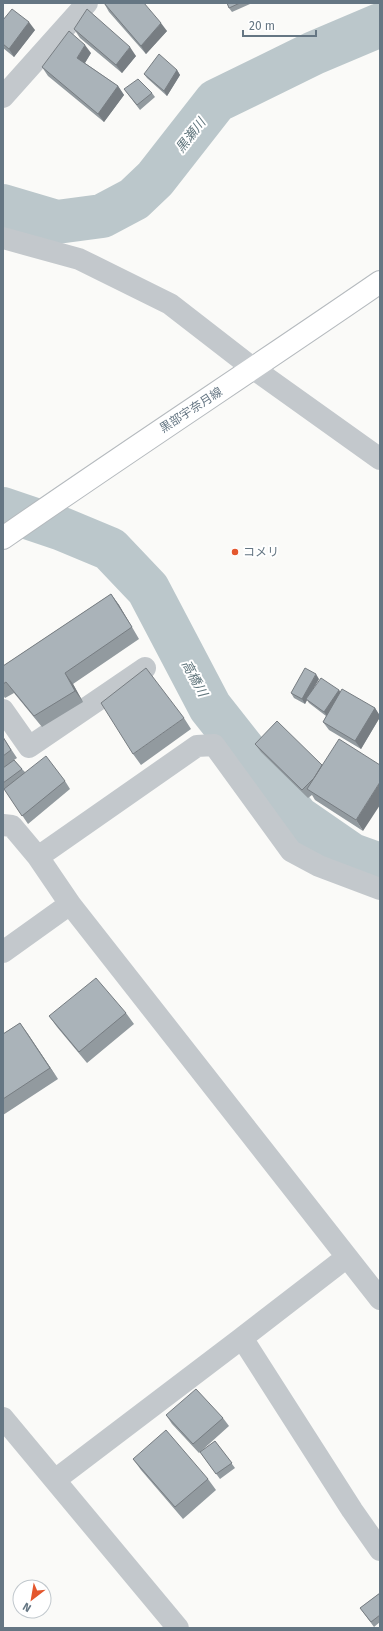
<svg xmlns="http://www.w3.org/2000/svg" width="383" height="1631" font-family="'Fira Sans','Noto Sans JP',sans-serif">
  <rect width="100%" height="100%" fill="#fafaf8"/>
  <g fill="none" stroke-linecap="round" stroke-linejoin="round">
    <path stroke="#bbc7cb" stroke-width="44" d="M3,206L57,222L102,216L134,199L155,179L216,101L314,53L380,25
      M3,509L62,529L110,549L148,589L210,707L297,817L352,855L380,865"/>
    <g stroke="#b5babe" stroke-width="24">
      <path id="major" d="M3,538C128,451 255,368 380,282"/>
    </g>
    <path stroke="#c3c8cc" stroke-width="22" d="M3,97L87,3
      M3,238L79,259L170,304L254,369L380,459
      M3,710L29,747L145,668
      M3,825L12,826L38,857
      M70,904L38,857L197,746L214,745L291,851L319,866L380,889
      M3,952L70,904L380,1299
      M347,1257L242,1338L352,1510L380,1550
      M3,1418L178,1628
      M55,1480L242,1338"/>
    <use href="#major" stroke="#fff" stroke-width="22"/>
  </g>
  <path fill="#929a9f" d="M104,3L167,31L146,54L109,12Z
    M227,3H249L250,4L232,12L229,8Z
    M3,20L35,30L14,57L3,48Z
    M74,29L136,56L122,73L80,38Z
    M91,53L85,63L118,86L124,95L104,122L48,76L42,67Z
    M177,70L180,75L167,96L147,78L144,74Z
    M124,89L152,93L155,97L140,110Z
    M111,594L119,605L139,639L73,684L83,702L42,727L14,693L5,698L3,695V666Z
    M319,679L313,689L339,690L340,692L375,708L380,716V717L361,749L329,730L323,722L326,716L309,703L307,700L305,704L294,698L291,693Z
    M184,718L191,729L141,765L133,754Z
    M3,737L17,758L14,760L22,769L25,772L65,781L70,789L28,824L3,787Z
    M255,744L322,765L363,831L315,800L312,795L308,798L261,752Z
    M126,1013L134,1024L87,1063L57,1027L49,1016Z
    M20,1023L58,1079L3,1115V1034Z
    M166,1415L223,1418L229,1426L199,1453L172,1424Z
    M215,1441L235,1468L220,1479L200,1452Z
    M133,1459L208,1479L216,1490L183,1519L141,1470Z
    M380,1593V1622L374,1627L360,1608Z"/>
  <path fill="#777d82" d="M29,22L35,30L14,57L9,49Z
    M161,23L167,31L146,54L141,46Z
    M85,45L91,53L83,66L77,58Z
    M130,47L136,56L122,73L116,65Z
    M177,70L180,75L167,96L164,91Z
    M118,86L124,95L104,122L98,114Z
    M111,594L119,605L139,639L132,627Z
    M65,673L73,684L83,702L75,691Z
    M316,674L319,679L307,699H306L307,700L305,704L302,699Z
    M339,690L342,695L327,716L324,712Z
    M375,708L380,716V717L361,749L355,741Z
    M380,782V805L363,831L356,820Z
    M20,1023L28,1034L58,1079L50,1068Z"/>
  <path fill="#aab3b9" stroke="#777d82" d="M104,3H144L161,23L141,46Z
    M227,3H240L229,8Z
    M12,9L29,22L9,49L3,44V20Z
    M87,9L130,47L116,65L74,29Z
    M69,31L85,45L77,58L118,86L98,114L42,67Z
    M159,54L177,70L164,91L144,74Z
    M138,79L152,93L137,105L124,89Z
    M111,594L132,627L65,673L75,691L34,716L6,682L3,684V666Z
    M146,668L184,718L133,754L101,703Z
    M305,668L316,674L302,699L291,693Z
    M321,678L339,690L324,712L306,699Z
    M342,689L375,708L355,741L323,722Z
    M277,721L322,765L314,778L302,790L255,744Z
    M3,737L11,750L3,756Z
    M339,739L380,765V782L356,820L307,789Z
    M46,756L65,781L22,816L4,789Z
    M14,760L22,769L3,783V768Z
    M96,978L126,1013L79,1052L49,1016Z
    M20,1023L50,1068L3,1099V1034Z
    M196,1389L223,1418L193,1444L166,1415Z
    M166,1430L208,1479L175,1507L133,1459Z
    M215,1441L232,1463L216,1474L200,1452Z
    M380,1593V1615L371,1622L360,1608Z"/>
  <circle fill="#e4572e" stroke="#fff" stroke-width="1.5" cx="235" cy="552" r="4"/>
  <g text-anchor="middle" stroke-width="4" stroke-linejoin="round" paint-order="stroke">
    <g font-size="12" fill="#657683" stroke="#fff">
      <text transform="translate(191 410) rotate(-33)" y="4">黒部宇奈月線</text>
    </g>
    <g font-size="12" fill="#657683" stroke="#fff" text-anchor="start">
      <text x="243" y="556">コメリ</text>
    </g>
    <g font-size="13" font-style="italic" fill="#60757c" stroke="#fff">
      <text transform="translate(190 135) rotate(-52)" y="5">黒瀬川</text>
      <text transform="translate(195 678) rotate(62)" y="5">高橋川</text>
    </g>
  </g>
  <rect width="383" height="1631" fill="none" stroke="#657683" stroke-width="8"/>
  <g transform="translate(32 1599) rotate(211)"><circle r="19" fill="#ffffff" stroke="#c1c8cd"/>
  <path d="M0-3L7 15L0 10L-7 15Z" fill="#e4572e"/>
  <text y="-6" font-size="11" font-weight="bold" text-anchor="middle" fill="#657683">N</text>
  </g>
  <path d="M243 30v6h73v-6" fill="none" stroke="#657683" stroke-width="2"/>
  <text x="249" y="30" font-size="12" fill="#657683" stroke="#ffffff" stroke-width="3" paint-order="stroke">20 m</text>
</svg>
